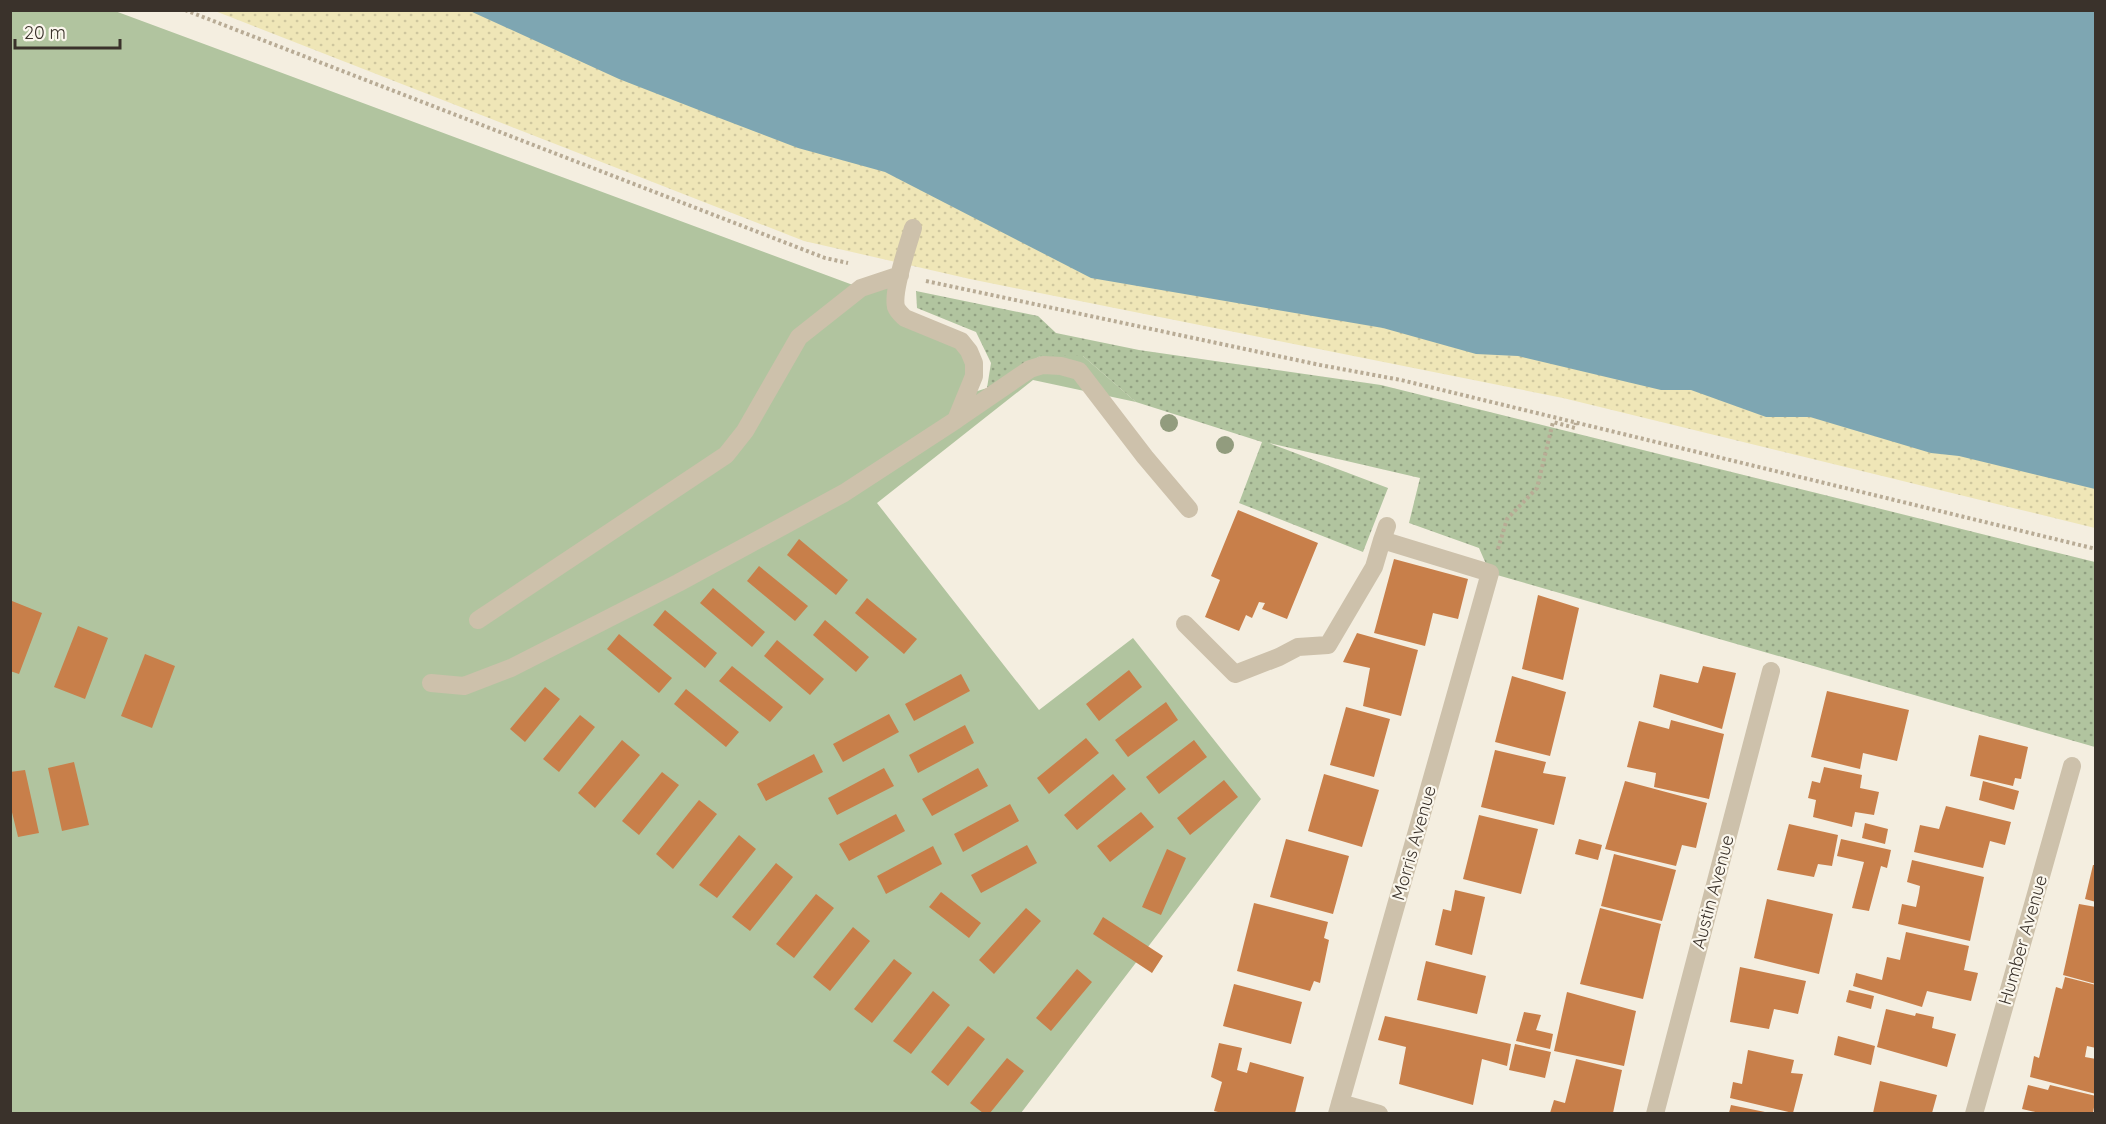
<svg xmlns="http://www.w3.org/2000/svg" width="2106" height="1124" font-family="Quicksand,sans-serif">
  <defs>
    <pattern id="grass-dots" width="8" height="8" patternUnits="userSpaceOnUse" patternTransform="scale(1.5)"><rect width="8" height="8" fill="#b1c49f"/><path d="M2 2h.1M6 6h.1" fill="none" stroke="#91a082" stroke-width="1.8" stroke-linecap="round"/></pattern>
    <pattern id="sand-dots" width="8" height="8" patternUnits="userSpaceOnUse" patternTransform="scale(1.5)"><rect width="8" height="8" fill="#efe6b7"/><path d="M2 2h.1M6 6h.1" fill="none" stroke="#cec69e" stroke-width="1.8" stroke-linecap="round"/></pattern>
  </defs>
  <rect width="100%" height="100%" fill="#f4eee0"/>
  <path fill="url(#grass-dots)" d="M916,291L1038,316L1056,333L1139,350L1381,385L2095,562V747L1490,573L1479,548L1409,523L1420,478L1269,443L1388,488L1363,552L1239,503L1262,442L1136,402L1083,356H1040L987,388L991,363L976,332L917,308Z"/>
  <path fill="url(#sand-dots)" d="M215,11H940L2095,348V528L1563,398L970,279L804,241Z"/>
  <path fill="#b1c49f" d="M10,11H115L861,288L900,275L895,304L969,351L968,394L987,388L1040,356H1083L1136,402L1033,380L877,503L1039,710L1133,638L1261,799L1021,1113H11Z"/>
  <path fill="#7ea6b2" d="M470,11H2095V489L1959,456L1931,453L1810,417H1766L1691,390H1661L1518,356L1476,354L1383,328L1091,278L885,172L798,148L709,114L619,79Z"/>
  <path fill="#c87f4a" d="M1238,510L1318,543L1287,619L1262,609L1265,603L1259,602L1252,618L1246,615L1239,631L1205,617L1220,580L1211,576Z
    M799,539L848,580L836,595L787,555Z
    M1394,559L1468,579L1458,619L1433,613L1425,646L1374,633Z
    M759,566L808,606L795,621L747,581Z
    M713,588L765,632L752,647L700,603Z
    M1538,595L1579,608L1563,680L1522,669Z
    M867,598L917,639L904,654L855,613Z
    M12,601L42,613L19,674L10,671Z
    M665,610L717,653L705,668L653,625Z
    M825,620L869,657L856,672L813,635Z
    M78,626L108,638L85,699L54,687Z
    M1357,633L1418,650L1401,716L1363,706L1370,668L1343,662Z
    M619,634L672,678L659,693L607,649Z
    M777,640L824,679L810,695L764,656Z
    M145,654L175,666L152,728L121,716Z
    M732,666L783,707L770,722L719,681Z
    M1703,666L1736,673L1722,729L1653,707L1660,674L1698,683Z
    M1129,670L1142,687L1099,721L1086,704Z
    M961,674L970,691L914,721L905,704Z
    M1512,676L1566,692L1550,756L1495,742Z
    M545,687L560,699L525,742L510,729Z
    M686,689L739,732L726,747L674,704Z
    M1827,691L1909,710L1897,761L1863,753L1860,769L1811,757Z
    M1166,702L1178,720L1128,757L1115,740Z
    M1346,707L1390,719L1374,777L1330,765Z
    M889,714L899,732L843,762L833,744Z
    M580,715L595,727L559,772L543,759Z
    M1671,720L1724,734L1709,799L1654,787L1656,773L1627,767L1639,721L1669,729Z
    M965,725L974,743L918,773L909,755Z
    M1979,735L2028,747L2021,779L2015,778L2013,786L1970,776Z
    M1086,738L1099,753L1049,794L1037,778Z
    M622,740L640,755L595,808L578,793Z
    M1194,740L1207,757L1159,794L1146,777Z
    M1495,750L1546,762L1543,773L1566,777L1554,825L1481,807Z
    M814,754L823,772L766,801L757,784Z
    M74,762L89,825L62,831L48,768Z
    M1824,767L1862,775L1860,788L1879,792L1874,815L1855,812L1852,827L1813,817L1816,800L1808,798L1812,781L1820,783Z
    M884,768L894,786L837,815L828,798Z
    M978,768L988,786L932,816L922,799Z
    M25,770L39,833L18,837L10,804V772Z
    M662,772L679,785L639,835L622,821Z
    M1113,774L1126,789L1077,830L1064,815Z
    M1324,774L1379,790L1362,847L1308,831Z
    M1224,780L1238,797L1190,835L1177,818Z
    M1625,781L1707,803L1696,848L1682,845L1676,866L1605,849Z
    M1983,781L2019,791L2014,810L1979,800Z
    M699,800L717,814L673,869L656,854Z
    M1010,804L1019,821L963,852L954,834Z
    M1946,806L2011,822L2005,845L1990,841L1983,868L1914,852L1920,825L1939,829Z
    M1141,812L1154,827L1110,862L1097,846Z
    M896,814L905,831L849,861L839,844Z
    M1479,815L1538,829L1521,894L1463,879Z
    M1865,823L1888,829L1885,844L1862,838Z
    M1789,824L1838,835L1832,866L1818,864L1814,877L1777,870Z
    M739,835L756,849L717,898L699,885Z
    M1286,839L1349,856L1333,914L1270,897Z
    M1579,839L1602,845L1598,860L1575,854Z
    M1841,839L1891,850L1887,868L1881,866L1869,911L1852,908L1864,862L1837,856Z
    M1027,845L1037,863L981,893L971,875Z
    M933,846L942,864L886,894L877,876Z
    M1167,849L1186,858L1161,915L1142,907Z
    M1614,854L1676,870L1662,921L1601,906Z
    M1912,860L1984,877L1970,941L1898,924L1902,904L1916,907L1919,893L1920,886L1907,882Z
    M776,863L793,877L750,931L732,917Z
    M2093,865H2096V902L2085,899Z
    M1455,890L1485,897L1472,955L1435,945L1443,909L1451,911Z
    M941,892L981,923L969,938L929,907Z
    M816,894L834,908L794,958L776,944Z
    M1767,899L1833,914L1819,974L1754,958Z
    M1254,903L1328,922L1324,938L1329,940L1320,983L1314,981L1310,991L1237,971Z
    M2079,904L2096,907V984L2063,975Z
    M1026,908L1041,921L994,974L979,960Z
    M1600,908L1661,924L1643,999L1580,984Z
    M1103,917L1163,956L1152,973L1093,934Z
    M853,927L870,941L830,991L813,977Z
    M1906,932L1969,946L1964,970L1978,973L1971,1001L1927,991L1922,1007L1853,986L1856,973L1882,980L1887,957L1900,960Z
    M894,959L912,973L872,1023L854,1009Z
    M1426,961L1486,976L1477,1014L1417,1000Z
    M1740,967L1806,981L1798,1014L1774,1009L1769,1029L1730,1022Z
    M1077,969L1092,982L1051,1031L1036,1018Z
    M2065,977L2096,985V1048L2087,1046L2085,1057L2096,1059V1094L2030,1077L2034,1056L2039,1058L2056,987L2062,989Z
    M1234,984L1302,1002L1291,1044L1223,1026Z
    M1849,990L1874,996L1871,1009L1846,1002Z
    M933,991L950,1005L911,1054L893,1041Z
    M1567,992L1636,1011L1624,1066L1554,1051Z
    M1886,1009L1915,1016L1916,1013L1934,1017L1932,1028L1956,1034L1947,1067L1877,1047Z
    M1524,1012L1541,1015L1536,1030L1553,1034L1550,1049L1516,1041Z
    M1385,1016L1511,1044L1507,1066L1482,1059L1473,1105L1399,1084L1406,1047L1378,1040Z
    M968,1026L985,1039L948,1086L931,1072Z
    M1838,1036L1875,1046L1871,1065L1834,1055Z
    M1219,1043L1242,1048L1237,1070L1247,1073L1250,1062L1304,1077L1295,1113H1222L1214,1111L1222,1082L1211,1077Z
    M1515,1044L1551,1052L1545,1078L1509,1070Z
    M1748,1050L1794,1060L1791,1073L1803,1074L1793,1113L1730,1098L1733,1082L1742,1084Z
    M1007,1058L1024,1071L990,1113H983L970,1103Z
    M1576,1059L1622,1070L1613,1113H1550L1554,1100L1565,1103Z
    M1880,1081L1937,1095L1932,1113H1873Z
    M2028,1085L2048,1090L2050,1085L2096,1096L2093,1113H2040L2022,1109Z
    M1731,1105L1765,1112V1113H1729Z"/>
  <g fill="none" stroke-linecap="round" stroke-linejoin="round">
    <path stroke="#b8ab95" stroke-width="4" stroke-dasharray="3 3" stroke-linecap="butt" d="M185,10L825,258L848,263
      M926,281L1320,365L1401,380L2096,549
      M1498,549L1507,519L1537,488L1553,422L1575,428L1576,423"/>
    <path stroke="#cdc1ab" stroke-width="18" d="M957,419L1030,369L1043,365L1061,366L1079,371L1145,457L1189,509
      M478,620L726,455L745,431L799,337L861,288L900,275
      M1185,624L1235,674L1279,657L1298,647L1328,645L1374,567L1382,540
      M431,683L464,686L511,668L678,583L844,493L956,420L974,376V363L969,351L961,341L905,318C901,314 898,312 896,307C892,291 908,245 913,228
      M1340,1103L1379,1114
      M1337,1114L1490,573L1382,540L1387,526
      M1655,1114L1771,671
      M1974,1114L2072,766"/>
  </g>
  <g fill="#929c7e">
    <circle cx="1169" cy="423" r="9"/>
    <circle cx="1225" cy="445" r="9"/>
  </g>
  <g text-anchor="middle" stroke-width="4.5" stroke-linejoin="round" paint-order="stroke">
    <g font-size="18" fill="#3a322b" stroke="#fbf7ed">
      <text transform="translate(1414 843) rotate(-74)" y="6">Morris Avenue</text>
      <text transform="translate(1713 892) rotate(-75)" y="6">Austin Avenue</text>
      <text transform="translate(2023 940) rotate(-74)" y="6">Humber Avenue</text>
    </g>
  </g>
  <rect width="2106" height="1124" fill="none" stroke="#3a322b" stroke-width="24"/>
  <path d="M15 39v9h105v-9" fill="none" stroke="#3a322b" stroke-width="3"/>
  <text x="24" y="39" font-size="18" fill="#3a322b" stroke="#fbf7ed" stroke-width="4.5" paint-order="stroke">20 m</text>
</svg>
